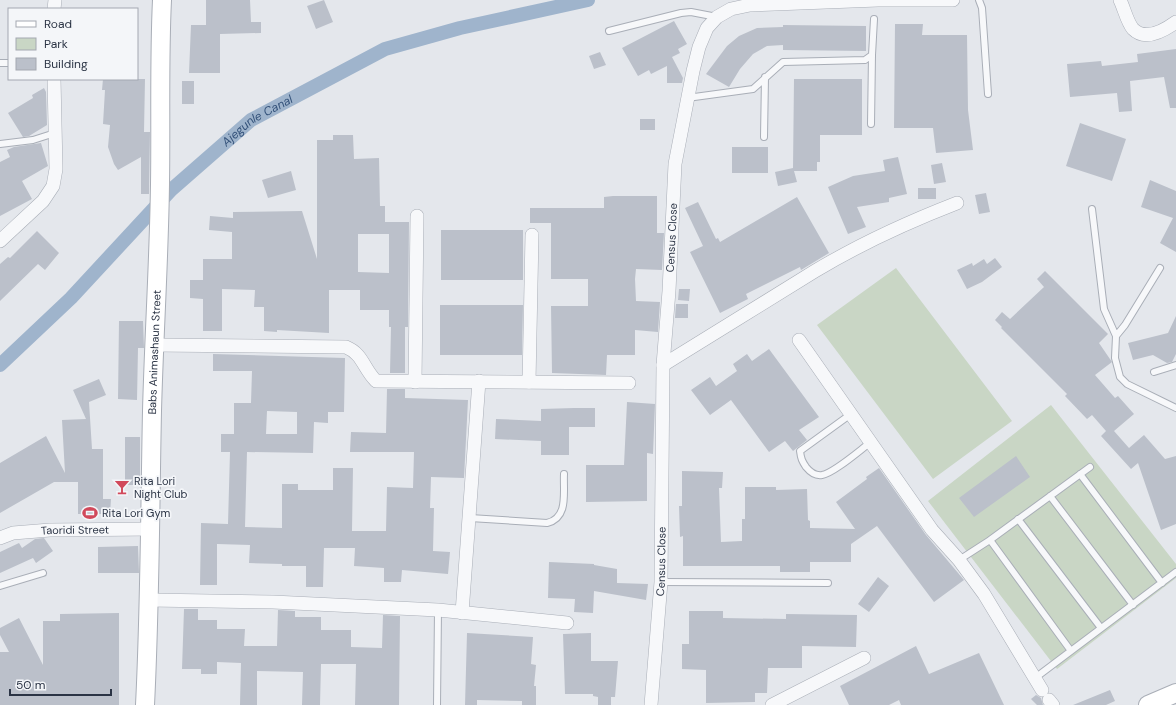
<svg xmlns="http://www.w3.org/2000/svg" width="1176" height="705" font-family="'DM Sans',sans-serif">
  <rect width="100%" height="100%" fill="#e4e7ec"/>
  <path fill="#c9d6c5" d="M896,268L1012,421L933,479L817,325Z
    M1051,405L1176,564V578L1057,669L928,501Z"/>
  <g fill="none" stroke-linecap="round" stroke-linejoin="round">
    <path stroke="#9fb4cc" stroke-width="14" id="s1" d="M0,365L71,298L171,190L251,120L385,49L460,28L588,0"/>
  </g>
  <path fill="#bbc0ca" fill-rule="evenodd" d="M206,0H250L251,22H261V33L220,34V73H189L191,25H206Z
    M324,0L333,22L316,29L307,6Z
    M674,21L687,44L678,49L680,53L672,57L683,78L682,83H667V66L651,74L649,70L638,76L622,48Z
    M895,24H923L922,35H967L968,110L973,150L936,153L933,128H894Z
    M783,25L866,26V51L783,50V45L767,46L753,54L740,69L729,87L706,74L727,46L739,36L757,28L783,27Z
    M1176,49V108H1170L1164,77L1130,81L1132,111L1119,112L1117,93L1070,97L1067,64L1101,61L1102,66L1138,62L1137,54Z
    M600,52L606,65L594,69L589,56Z
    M103,79H145L144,132H150L149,194H141V157L118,170L114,164L108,147L110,125L103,124L105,90H102Z
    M794,79H862V135H820V162H817V171H794L797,182L778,186L775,172L793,168Z
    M182,81H194V104H182Z
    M44,88L46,92L47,125L29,136L23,137L8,113L33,98L32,95Z
    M640,119H655V130H640Z
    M1080,123L1126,139L1112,181L1066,166Z
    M333,135H353L354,159L379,158L380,206H385V222H409L408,327H405V373H390L391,327H389V310H360V290H329V333L277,330V332L264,331V307H254L255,290L222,289V331H203V299L190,298V280H203V259H232V232L209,230L210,216L233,218V212L302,211L317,259V140H333ZM358,234H389V273L358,272Z
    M41,143L48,166L22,181L32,199L0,216V162L10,157L7,150L14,147Z
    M732,147H768V173H732Z
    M898,157L907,194L889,198V202L857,207L866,227L848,234L828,187L853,176L885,171L883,160Z
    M942,163L946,182L934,184L931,165Z
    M291,171L296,190L268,198L262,180Z
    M1150,180L1176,191V252L1160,243L1173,218L1141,207Z
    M918,188H936V199H918Z
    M986,193L990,212L979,214L975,195Z
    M613,196H657V233H664L662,270L636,269L635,279L636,301L660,302L658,332L635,330V355H607L606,375L552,373L551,306H588V279H551V223H530V208H604V197Z
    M797,197L829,253L801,270L800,267L746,294L748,299L720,313L690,252L703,246L685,208L698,202L716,239L718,238L720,242Z
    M441,230H523V280H441Z
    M37,231L59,253L45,270L38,264L0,301V264L8,257L10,258Z
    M995,258L1002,267L982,282L967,289L957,270L972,263L973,266L984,259L987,264Z
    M1045,271L1108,334L1099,343L1112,362L1095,375L1115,398L1118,396L1134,414L1114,431L1129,448L1144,435L1165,459L1176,456V524L1161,530L1138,463L1131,469L1101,436L1106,431L1092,415L1087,419L1065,396L1067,394L1001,328L1002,327L995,320L1002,312L1010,319L1044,287L1037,279Z
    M679,289H690L689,301L678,300Z
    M676,304H688V318H675Z
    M440,305H523L522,355H440Z
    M1176,316V354L1172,362L1167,363L1153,355L1133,360L1128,343L1168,333Z
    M119,321H143L144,348H138L137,400L118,399Z
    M769,349L819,417L799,430L807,440L793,451L785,441L769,452L731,400L710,415L691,390L710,377L716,386L737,371L733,364L747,354L752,361Z
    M213,354L345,358L344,412H328V423L314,422L313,453L247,452L245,527L282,528V484H298V490H333V468H353L352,531H386L387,487L413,488L414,452H350L351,432L386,433L387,389H405V398L468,400L464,478L431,477L430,508H434L433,551L450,552L448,574L402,570L401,582H384V568L354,566L355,548H324L323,587H306V566H282V564L249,563L250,545L217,544V585H200L201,523L228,524L230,452H221V434H234V403H251L252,371H213ZM267,411L297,412V434H266Z
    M99,379L106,395L89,402L92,449H103V499H111L110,514H78V482H54L0,513V463L46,436L65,473L62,420L86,419L73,390Z
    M627,402L655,404L653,454L647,453V501L586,502V465H624Z
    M574,408H595V427H569V455H541V441L495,439L496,419L541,421V409Z
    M125,437H140V485H125Z
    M1016,456L1030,477L974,517L959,498Z
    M879,468L926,535L964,580L934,602L877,526L851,544V562H810V572H780V566H683V536L680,537L679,506H682V471L723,472L722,488H719L721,542L742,541V519H745V487H776V490L807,489L808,520L810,521V528L855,529L836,502L867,479L866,477Z
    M44,538L53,551L36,563L33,558L0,573V552L19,543L22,548L35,539Z
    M138,546L139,573H98V547Z
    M549,562L594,564V565L617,569V583L648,584L646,600L594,591L593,613L574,612L575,599L548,598Z
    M878,577L889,586L869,612L858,604Z
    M184,609H198V620H217V629H245L244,646H277L278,610L295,611V617H321V630H351V647L382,648L383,615L400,616L399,705H355L356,664H321L320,705H302L303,672L257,671V705H240L241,663L217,662V674H201V669H182Z
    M689,611H723V618L786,619V614L857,615L856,647L802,646V668H768L767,693H755V702L706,703V670L682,669V644H689Z
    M119,613V705H0V652H9L0,635V628L19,618L43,665V621H60V614Z
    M467,633L533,637L531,664L536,665L534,686H536V705H522V701L477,700V705H465Z
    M591,633V661H618L615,697H611V705H598V697L593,696V694H565L563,634Z
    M916,646L929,674L979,653L1004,705H901L899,700L889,705H849L840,686Z
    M1110,690L1115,701L1106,705H1073Z
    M1036,695L1041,698L1043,705H1037L1031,699Z"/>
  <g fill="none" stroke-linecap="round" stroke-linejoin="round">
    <g stroke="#a9aeb7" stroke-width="8">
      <path id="lane" d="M979,0L982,8L988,94
        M609,31L681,13L691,12L717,17
        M0,63H9
        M687,98L753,89L783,62L865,60L872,55L874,19
        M871,124L872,55
        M764,137L765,77
        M0,144L33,140L55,133
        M1092,209L1104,309L1116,336
        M1160,268L1125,325L1116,336L1115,358L1120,377L1127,384L1176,408
        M1154,372L1176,365
        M851,414L800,451C801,459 802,461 806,467C810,472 815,476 822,475C834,473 860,450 871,442
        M1080,474L1162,583
        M1050,496L1133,605
        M470,518L547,523C569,518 563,492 564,474
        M1018,519L1101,628
        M990,540L1071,651
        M959,560L990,540L1090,467
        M661,582L828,583
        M0,586L43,573
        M1035,678L1176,572
        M437,705L438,610"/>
    </g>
    <g stroke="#a9aeb7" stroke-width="14">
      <g id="street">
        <path d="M1120,0C1124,8 1127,22 1133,29C1146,42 1165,30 1176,22"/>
        <path d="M54,9L55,0"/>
        <path d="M0,241L43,201L53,186L56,169L54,79"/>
        <path d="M799,340L932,530L959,560L984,594L1042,690"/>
        <path d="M154,345L346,347C363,354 363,368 376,381L629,383"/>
        <path d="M663,365C714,334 764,302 815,271C860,244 908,222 957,203"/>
        <path d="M415,382L417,216"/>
        <path d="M529,382L532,235"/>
        <path id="s2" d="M0,538L13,533L50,530L151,529"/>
        <path d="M150,600L273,602L438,610L567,623"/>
        <path d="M462,613L479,381"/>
        <path d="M1049,700L1053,705"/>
        <path id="s3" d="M651,705L661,582L663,365L669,291L675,164L693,71L699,47L707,28L717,17L731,9L750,5L878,0H953"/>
        <path d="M772,705L864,658"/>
      </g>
    </g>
    <g stroke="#a9aeb7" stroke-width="20">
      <g id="secondary">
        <path id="s4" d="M145,705C150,607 150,509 152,411C154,335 159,260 160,184C161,123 159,61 162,0"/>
        <path d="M1148,705L1176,693"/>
      </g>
    </g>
    <use href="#lane" stroke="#f7f8fa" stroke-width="6"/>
    <use href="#street" stroke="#f7f8fa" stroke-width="13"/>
    <use href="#secondary" stroke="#fff" stroke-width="18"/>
  </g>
  <defs>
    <g id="bar-bare" transform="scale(1.2)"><path d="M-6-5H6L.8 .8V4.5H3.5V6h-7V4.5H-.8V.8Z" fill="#d1495b" stroke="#f4f6f9" stroke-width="2.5" paint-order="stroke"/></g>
    <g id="stadium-bare" transform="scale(1.2)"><path d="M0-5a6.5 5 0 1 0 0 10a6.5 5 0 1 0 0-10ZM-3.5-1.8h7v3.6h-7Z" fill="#d1495b" stroke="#f4f6f9" stroke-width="2.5" paint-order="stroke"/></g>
  </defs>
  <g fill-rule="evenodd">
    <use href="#bar-bare" x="122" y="487"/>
    <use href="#stadium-bare" x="90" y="513"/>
  </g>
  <g text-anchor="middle" stroke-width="3.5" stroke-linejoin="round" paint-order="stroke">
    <g font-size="11" fill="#2b3445" stroke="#f4f6f9">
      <text dy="4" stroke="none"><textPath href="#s3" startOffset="468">Census Close</textPath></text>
      <text dy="4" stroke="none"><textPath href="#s4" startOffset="353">Babs Animashaun Street</textPath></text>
      <text dy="4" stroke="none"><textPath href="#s2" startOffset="76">Taoridi Street</textPath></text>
      <text dy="4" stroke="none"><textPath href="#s3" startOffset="144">Census Close</textPath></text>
    </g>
    <g font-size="11" fill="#2b3445" stroke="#f4f6f9" text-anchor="start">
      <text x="134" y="485">Rita Lori<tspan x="134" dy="13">Night Club</tspan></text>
      <text x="102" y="517">Rita Lori Gym</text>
    </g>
    <g font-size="12" font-style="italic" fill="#34527a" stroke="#f4f6f9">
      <text dy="4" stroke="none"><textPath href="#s1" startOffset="356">Ajegunle Canal</textPath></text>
    </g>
  </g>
  <rect x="8" y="8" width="130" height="72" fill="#f4f6f9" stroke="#a4a8b1"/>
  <rect x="16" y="21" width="20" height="6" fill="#ffffff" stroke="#a4a8b1"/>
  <text x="44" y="28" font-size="12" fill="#2b3445">Road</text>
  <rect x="16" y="38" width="20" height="12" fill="#c9d6c5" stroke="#a4a8b1"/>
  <text x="44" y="48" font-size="12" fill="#2b3445">Park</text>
  <rect x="16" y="58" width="20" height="12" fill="#bbc0ca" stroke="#a4a8b1"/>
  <text x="44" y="68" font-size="12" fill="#2b3445">Building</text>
  <path d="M10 689v6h101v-6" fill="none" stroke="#2b3445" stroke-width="2"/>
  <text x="16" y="689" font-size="12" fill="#2b3445" stroke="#f4f6f9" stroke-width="3" paint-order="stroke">50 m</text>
</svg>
